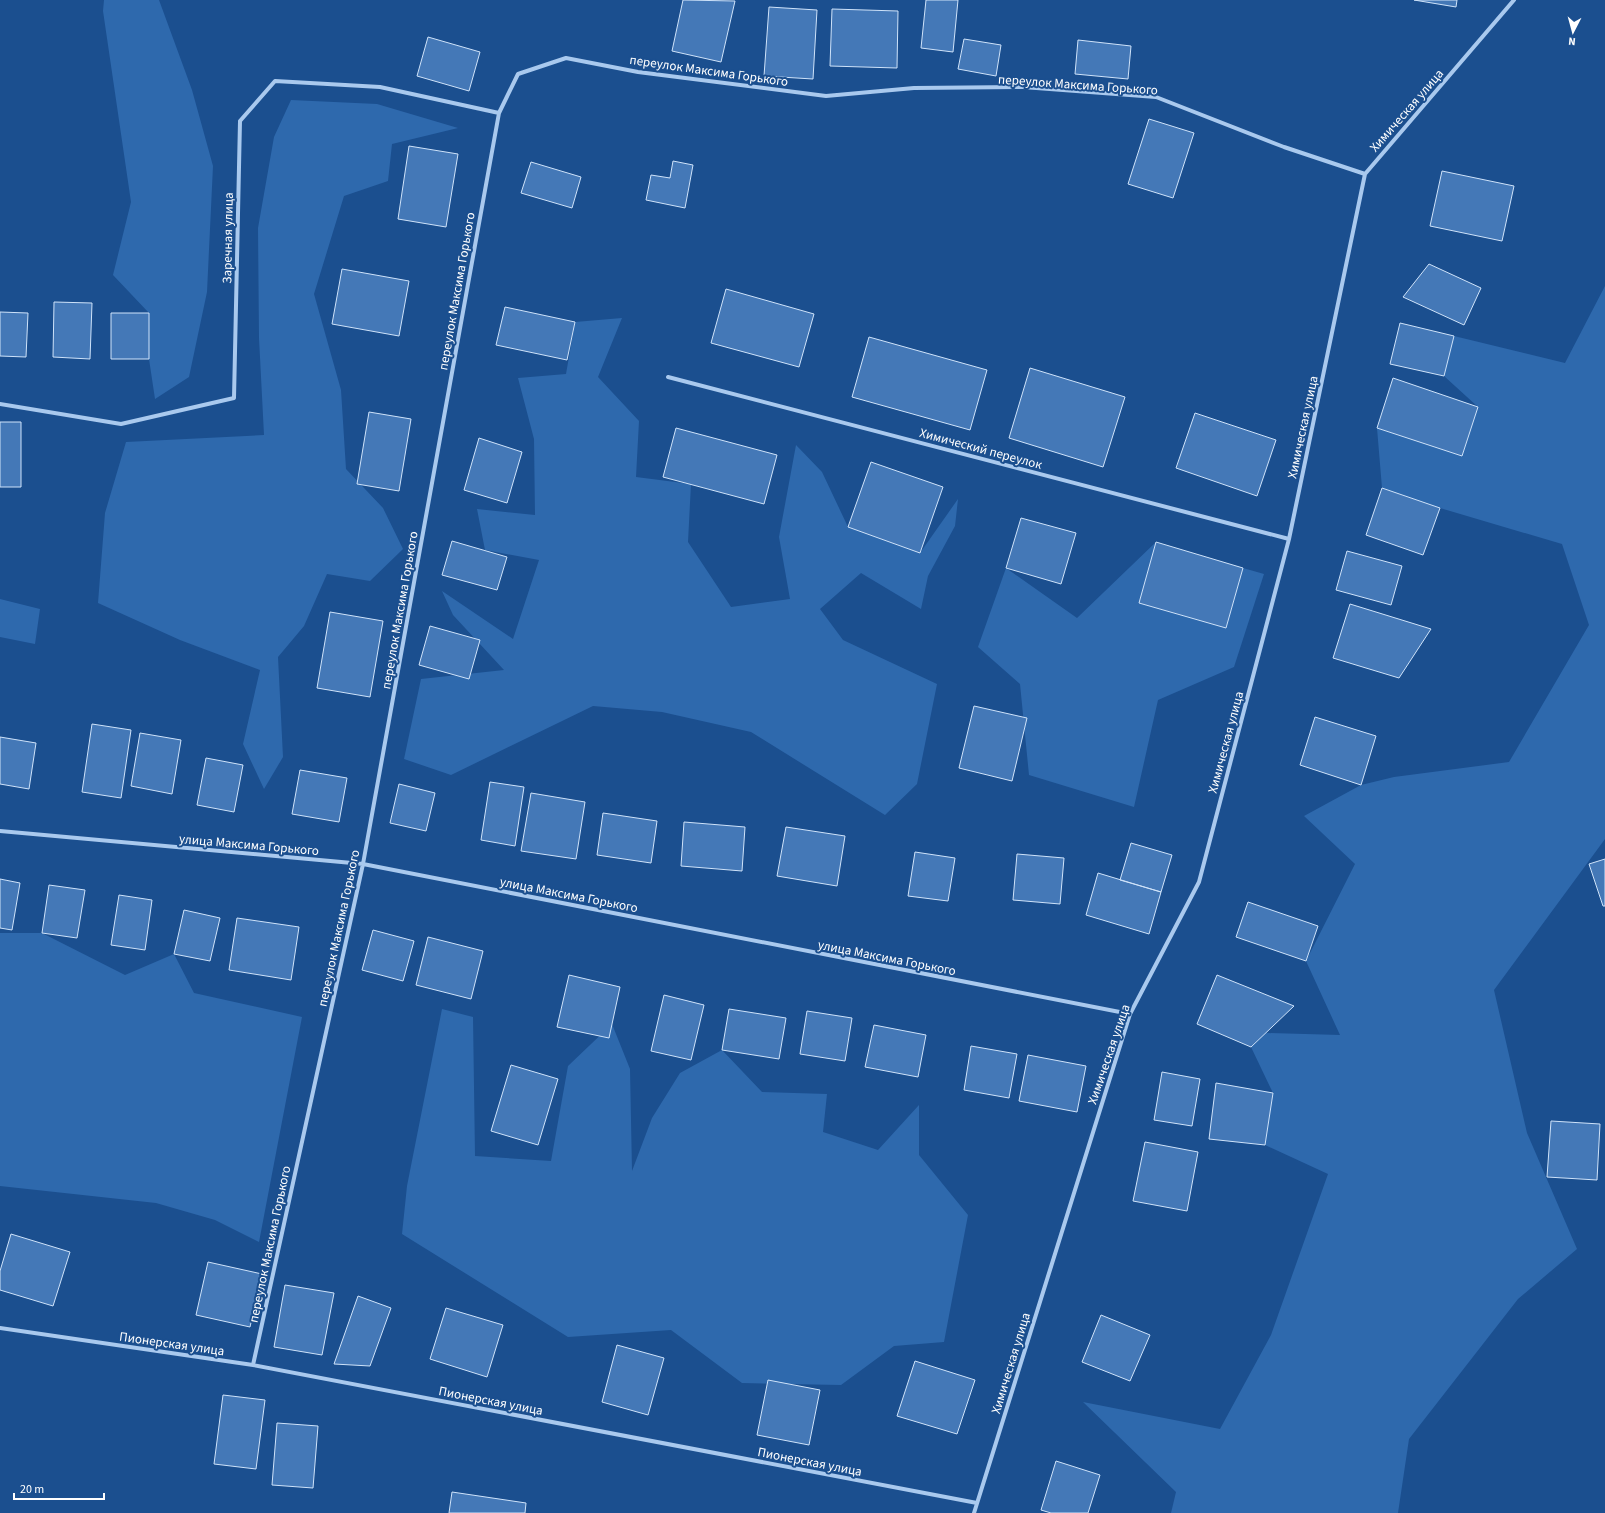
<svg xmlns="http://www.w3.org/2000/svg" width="1605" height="1513" font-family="'Source Sans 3',sans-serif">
  <rect width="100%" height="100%" fill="#1b4f8f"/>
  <path fill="#2e69ad" d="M104,0H159L192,90L213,166L207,292L189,377L155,399L149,359V313L113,275L131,202L103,11Z
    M291,100L377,104L458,128L392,144L388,181L344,196L314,294L341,390L346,469L383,508L403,549L370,581L327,574L304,626L278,657L283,757L264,789L243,744L260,670L180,640L98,603L105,513L126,442L264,435L259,338L258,228L274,137Z
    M1605,286V839L1494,990L1527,1133L1577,1249L1518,1299L1409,1439L1398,1513H1171L1176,1492L1083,1402L1220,1429L1271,1335L1328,1174L1265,1145L1273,1093L1251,1047L1266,1033L1340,1035L1306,961L1355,864L1304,816L1361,785L1394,777L1509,762L1589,625L1562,544L1440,508L1382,488L1377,428L1462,456L1478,407L1444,376L1454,336L1565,363Z
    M622,318L598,377L639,421L636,477L691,484L688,542L731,607L790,599L779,537L796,445L822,472L848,527L920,553L958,499L955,526L928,576L921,609L861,573L820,609L843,640L937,684L917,784L885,815L751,732L662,712L593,706L451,775L404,759L421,679L504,670L453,615L442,591L513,639L539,560L485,550L477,509L535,515L534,439L518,378L566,374L575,322Z
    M1156,542L1139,603L1226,628L1243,568L1264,574L1234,667L1158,700L1134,807L1029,775L1020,684L978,647L1006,568L1077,618Z
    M0,599L40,609L35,644L0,637Z
    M0,933H42L125,975L174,954L194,993L302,1017L259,1242L215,1220L156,1203L0,1186Z
    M442,1009L473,1017L475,1156L551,1161L568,1066L612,1024L630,1069L632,1171L652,1118L680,1073L722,1050L762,1092L827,1094L823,1132L878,1150L919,1105V1155L968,1215L944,1342L894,1346L841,1385L742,1383L671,1330L568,1337L402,1234L407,1186Z"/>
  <path fill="#4478b7" stroke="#cfe3fa" d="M683,0L735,1L721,62L672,51Z
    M926,0H958L953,52L921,48Z
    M1414,0H1457L1456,7Z
    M769,7L817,10L813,79L764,76Z
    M832,9L898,11L897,68L830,66Z
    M428,37L480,52L469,91L417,76Z
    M964,39L1001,45L996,76L958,69Z
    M1078,40L1131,46L1128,79L1075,74Z
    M1149,119L1194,133L1173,198L1128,184Z
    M409,146L458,154L446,227L398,219Z
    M673,161L693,165L685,208L646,200L651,175L670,178Z
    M531,162L581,177L572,208L521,193Z
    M1442,171L1514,186L1502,241L1430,226Z
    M1429,264L1481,288L1464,325L1403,297Z
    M342,269L409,281L399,336L332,324Z
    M726,289L814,314L799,367L711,343Z
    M54,302L92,303L90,359L53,357Z
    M505,307L575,322L567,360L496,345Z
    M0,312L28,313L26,357L0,356Z
    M111,313H149V359H111Z
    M1400,323L1454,336L1444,376L1390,364Z
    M869,337L987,370L970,430L852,397Z
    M1030,368L1125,397L1103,467L1009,438Z
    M1393,378L1478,407L1462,456L1377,428Z
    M369,412L411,419L399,491L357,484Z
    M1195,413L1276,440L1257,496L1176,468Z
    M0,422H21V487H0Z
    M676,428L777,455L764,504L663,477Z
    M479,438L522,452L507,503L464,490Z
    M871,462L943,487L920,553L848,527Z
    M1382,488L1440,508L1423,555L1366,535Z
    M1021,518L1076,533L1061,584L1006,568Z
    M452,541L507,557L497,590L442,575Z
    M1156,542L1243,568L1226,628L1139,603Z
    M1347,551L1402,566L1391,605L1336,590Z
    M1350,604L1431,629L1399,678L1333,658Z
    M330,612L383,621L370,697L317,688Z
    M430,626L480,640L469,679L419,665Z
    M974,706L1027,718L1012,781L959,768Z
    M1315,717L1376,736L1361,785L1300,765Z
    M92,724L131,730L121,798L82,792Z
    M140,733L181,740L172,794L131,786Z
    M0,737L36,743L29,789L0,784Z
    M206,758L243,765L234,812L197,805Z
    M300,770L347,778L339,822L292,814Z
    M490,782L524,787L515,846L481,840Z
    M399,784L435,793L426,831L390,823Z
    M531,793L585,802L576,859L521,851Z
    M603,813L657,821L651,863L597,855Z
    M684,822L745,827L742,871L681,866Z
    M786,827L845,836L837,886L777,876Z
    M1131,843L1172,855L1161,892L1120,880Z
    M915,852L955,858L948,901L908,896Z
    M1017,854L1064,858L1060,904L1013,900Z
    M1605,859V906H1603L1589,864Z
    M1098,873L1161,892L1149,934L1086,915Z
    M0,879L20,883L12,930L0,928Z
    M49,885L85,890L77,938L42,933Z
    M119,895L152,900L145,950L111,945Z
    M1248,902L1318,926L1306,961L1236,937Z
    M184,910L220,918L210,961L174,954Z
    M237,918L299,927L291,980L229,970Z
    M373,930L414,941L403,981L362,970Z
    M428,937L483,951L471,999L416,985Z
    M569,975L620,987L609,1038L557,1027Z
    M1217,975L1294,1006L1251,1047L1197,1024Z
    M664,995L704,1005L691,1060L651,1051Z
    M729,1009L786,1018L779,1059L722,1050Z
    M807,1011L852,1018L845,1061L800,1054Z
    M874,1025L926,1035L918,1077L865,1067Z
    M971,1046L1017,1054L1009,1098L964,1090Z
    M1028,1055L1086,1066L1077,1112L1019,1101Z
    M511,1065L558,1079L538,1145L491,1131Z
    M1162,1072L1200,1079L1192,1126L1154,1120Z
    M1216,1083L1273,1093L1265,1145L1209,1139Z
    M1551,1121L1600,1124L1597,1180L1547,1177Z
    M1145,1142L1198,1152L1187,1211L1133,1201Z
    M11,1234L70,1252L53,1306L0,1290V1271Z
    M208,1262L262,1274L250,1327L196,1315Z
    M285,1285L334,1293L322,1355L274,1347Z
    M358,1296L391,1308L370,1366L334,1364Z
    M446,1308L503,1325L487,1377L430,1359Z
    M1101,1315L1150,1335L1130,1381L1082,1362Z
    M617,1345L664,1358L648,1415L602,1402Z
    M915,1361L975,1380L957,1434L897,1416Z
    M768,1380L820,1390L809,1445L757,1435Z
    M223,1395L265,1400L256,1469L214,1464Z
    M277,1423L318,1426L313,1488L272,1485Z
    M1056,1461L1100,1475L1088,1513H1051L1041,1510Z
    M452,1492L526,1503L525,1513H449Z"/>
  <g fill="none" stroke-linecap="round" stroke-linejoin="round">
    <path stroke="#a9c9ee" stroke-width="4" d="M668,377L1289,539
      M0,404L121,424L234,398L240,121L275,81L380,87L499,113
      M0,831L363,864L1130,1014
      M0,1328L253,1365L977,1503
      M253,1365L363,864L499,113L518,74L566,58L638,72L826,96L914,88L1023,87L1156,97L1284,147L1365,174
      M974,1513L1130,1014L1199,882L1289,539L1365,174L1514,0"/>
  </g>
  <g text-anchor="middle" stroke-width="4" stroke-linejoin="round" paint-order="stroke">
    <g font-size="13" fill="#fff" stroke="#1b4f8f">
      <text transform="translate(709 70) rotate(8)" y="5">переулок Максима Горького</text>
      <text transform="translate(1078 84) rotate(4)" y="5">переулок Максима Горького</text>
      <text transform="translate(1406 110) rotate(-49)" y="5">Химическая улица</text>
      <text transform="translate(227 238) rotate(-89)" y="5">Заречная улица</text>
      <text transform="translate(456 291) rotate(-80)" y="5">переулок Максима Горького</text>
      <text transform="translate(1302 427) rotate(-78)" y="5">Химическая улица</text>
      <text transform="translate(981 448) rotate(15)" y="5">Химический переулок</text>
      <text transform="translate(399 610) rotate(-80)" y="5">переулок Максима Горького</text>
      <text transform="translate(1225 742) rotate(-75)" y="5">Химическая улица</text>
      <text transform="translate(249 844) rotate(5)" y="5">улица Максима Горького</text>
      <text transform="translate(569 894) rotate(11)" y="5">улица Максима Горького</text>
      <text transform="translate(338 928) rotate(-78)" y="5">переулок Максима Горького</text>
      <text transform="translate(887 957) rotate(11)" y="5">улица Максима Горького</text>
      <text transform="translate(1108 1054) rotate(-71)" y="5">Химическая улица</text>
      <text transform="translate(269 1244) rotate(-78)" y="5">переулок Максима Горького</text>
      <text transform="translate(172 1343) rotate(8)" y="5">Пионерская улица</text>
      <text transform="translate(1010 1363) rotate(-73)" y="5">Химическая улица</text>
      <text transform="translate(491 1400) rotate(11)" y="5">Пионерская улица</text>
      <text transform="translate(810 1461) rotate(11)" y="5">Пионерская улица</text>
    </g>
  </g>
  <g transform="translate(1573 32) rotate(186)" stroke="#1b4f8f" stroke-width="3" paint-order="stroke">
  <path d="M0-3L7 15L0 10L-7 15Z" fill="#ffffff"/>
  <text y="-6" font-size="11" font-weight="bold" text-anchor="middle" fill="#ffffff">N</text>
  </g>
  <path d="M14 1493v6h90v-6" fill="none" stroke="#ffffff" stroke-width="2"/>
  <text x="20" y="1493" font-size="12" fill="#ffffff" stroke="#1b4f8f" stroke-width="3" paint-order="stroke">20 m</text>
</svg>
